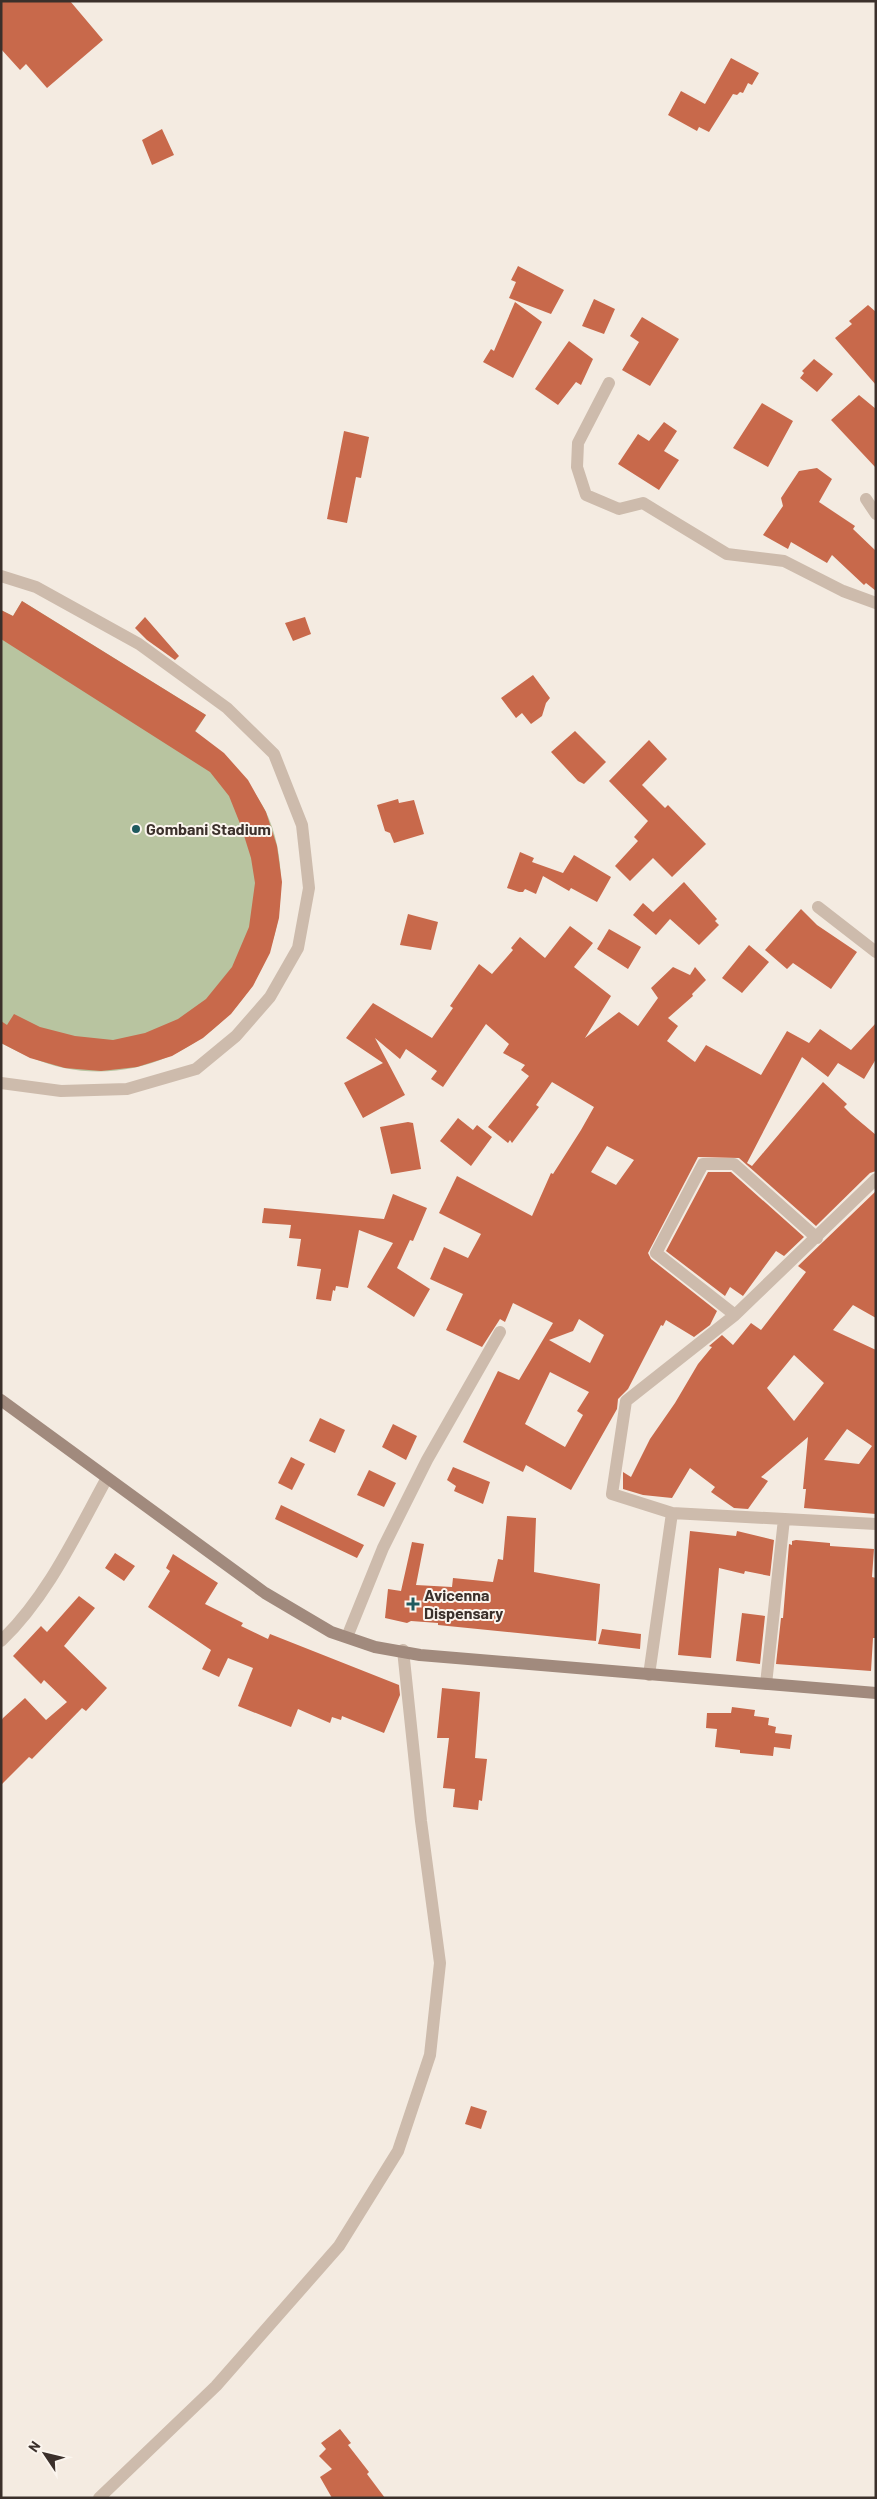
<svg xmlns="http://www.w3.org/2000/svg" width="877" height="2499" font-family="Barlow,sans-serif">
  <rect width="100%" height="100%" fill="#f4ebe1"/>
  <path fill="#b8c4a0" d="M22,601L206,715L195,732C223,757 247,776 265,810C279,838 283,872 280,902C273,1007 169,1090 64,1068C41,1063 22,1054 1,1043V610L13,616Z"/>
  <path fill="#c8694b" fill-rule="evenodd" d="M1,1H70L103,40L47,88L26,64L20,70L1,49Z
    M731,58L759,73L752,85L748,83L743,93L740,92L737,95L733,94L709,132L699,127L697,131L668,115L681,91L705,104Z
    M162,129L174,155L152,165L142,140Z
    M518,266L564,290L551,314L509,298L516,282L511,280Z
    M594,299L615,309L604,334L582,326Z
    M515,302L542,322L513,378L483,362L491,349L494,351Z
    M868,305L876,312V385L835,338L852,324L849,321Z
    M642,317L679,339L650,386L622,370L639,342L630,336Z
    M569,341L593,359L581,385L576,382L558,405L535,389Z
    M814,359L833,374L817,392L800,378L804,373L802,371Z
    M859,395L876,409V468L831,420Z
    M762,403L793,421L768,467L733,448Z
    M664,422L677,431L664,451L679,460L659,490L618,464L638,434L649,441Z
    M344,431L369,437L361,478L356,477L347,523L327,519Z
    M817,468L832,479L819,502L855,526L853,529L876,551V591L866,583L864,585L832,555L827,563L791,542L788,549L763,535L783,506L781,498L799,471Z
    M22,601L206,715L195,731L224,753L248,780L266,812L277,846L282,882L279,918L270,953L253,986L231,1014L203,1038L172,1056L137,1067L101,1071L65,1068L30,1058L1,1043V1021L7,1025L14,1014L40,1027L75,1036L113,1040L145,1033L178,1019L206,999L232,967L249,927L255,883L251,858L241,826L229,796L210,772L1,639V610L13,616Z
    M145,617L179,656L175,660L147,640L135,628Z
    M305,617L311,634L293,641L285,623Z
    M533,675L550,698L546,703L542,716L531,724L522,713L516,718L501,698Z
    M575,731L606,762L584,784L578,781L551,752Z
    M649,740L667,759L642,785L665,808L668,805L706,844L672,877L653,858L630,881L615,866L638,841L634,837L648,821L609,781Z
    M398,799L399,803L414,800L424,834L394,843L390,833L385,831L377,805Z
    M520,852L534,858L532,862L563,873L574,855L611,877L597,902L571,888L569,891L543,876L536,894L525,889L523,892H519L507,888Z
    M684,882L717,919L715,921L719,925L699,945L670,919L656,935L633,915L643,903L653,912Z
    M801,909L817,925L857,952L831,989L793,963L787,969L765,950Z
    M408,914L438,922L431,950L400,945Z
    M570,926L593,943L574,967L611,996L585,1038L619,1012L638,1026L658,998L651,988L673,967L690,975L695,967L706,980L692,994L693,996L668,1018L678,1026L667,1041L695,1062L706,1045L761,1075L787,1031L809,1043L820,1029L851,1050L876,1023V1059L864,1079L838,1063L828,1077L802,1057L747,1163L752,1166L823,1082L847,1104L844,1107L851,1114L876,1135V1171L870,1173L816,1226L739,1158L698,1157L648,1253L651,1259L717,1311L710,1325L694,1337L666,1320L663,1326L661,1325L628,1389L618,1399L617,1409L571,1490L526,1465L523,1472L463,1442L498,1371L519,1380L553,1323L513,1303L505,1322L500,1319L482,1347L446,1330L463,1294L430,1279L444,1247L468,1258L481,1234L439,1213L457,1176L532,1216L551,1173L553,1174L581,1130L594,1107L552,1082L536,1105L539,1107L512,1143L510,1140L508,1143L488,1127L529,1076L521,1070L525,1065L503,1053L509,1044L486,1024L443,1087L431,1079L437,1071L406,1049L400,1059L375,1038L405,1095L363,1118L344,1083L383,1063L346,1038L373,1003L432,1038L453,1008L450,1006L479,964L492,974L513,950L511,948L520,937L545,958ZM607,1146L634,1160L616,1185L591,1172ZM579,1319L604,1335L590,1363L549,1340L573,1331ZM550,1372L589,1392L577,1411L583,1415L565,1447L525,1424Z
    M609,929L641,947L628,969L597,949Z
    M749,945L769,962L742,993L722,978Z
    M458,1118L473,1130L477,1125L492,1137L471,1166L440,1141Z
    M408,1122L413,1123L421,1169L391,1174L380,1127Z
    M708,1172H731L804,1237L784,1256L776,1251L743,1296L730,1287L725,1296L666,1251Z
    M876,1191V1318L853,1305L833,1330L876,1350V1514L804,1508L806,1489H803L808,1437L761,1477L768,1481L748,1509L734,1508L711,1492L715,1487L690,1468L672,1498L643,1495L623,1489V1472L631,1477L650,1439L675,1403L698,1364L712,1347L709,1346L722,1335L733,1345L751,1323L761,1330L806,1272L798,1266ZM794,1355L824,1383L794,1421L767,1388ZM847,1429L872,1446L859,1464L824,1460Z
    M393,1194L427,1208L413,1241L410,1240L397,1268L430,1289L414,1317L367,1287L393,1243L359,1230L348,1288L336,1286L335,1291L333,1290L331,1301L316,1299L321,1269L297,1266L301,1239L289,1238L291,1225L262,1223L264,1208L384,1219Z
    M320,1418L345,1430L335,1453L309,1441Z
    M393,1424L417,1436L406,1460L382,1447Z
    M291,1457L305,1464L292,1490L278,1483Z
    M453,1467L490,1482L483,1504L454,1491L456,1486L447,1480Z
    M369,1470L396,1483L384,1507L357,1495Z
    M281,1505L364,1545L357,1558L275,1519Z
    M507,1516L536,1518L534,1572L600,1584L596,1641L438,1625V1623L411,1621L407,1623L385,1618L388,1589L401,1591L412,1542L424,1544L416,1585L452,1587L453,1578L493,1582L498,1559L503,1560Z
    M690,1531L736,1536L737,1531L774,1540L770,1576L745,1571L744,1574L719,1568L711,1658L678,1655Z
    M796,1540L830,1543V1546L874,1549L872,1577L876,1578V1638H873L871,1671L776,1664L781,1618H783L789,1544L792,1545V1541Z
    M115,1553L135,1566L124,1581L105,1568Z
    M173,1554L218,1583L205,1604L243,1623L241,1626L268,1639L270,1634L399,1685L400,1695L384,1733L342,1716L341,1720L332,1717L330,1723L298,1709L291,1727L238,1706L253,1668L228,1658L219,1677L202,1669L211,1650L148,1607L170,1571L166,1568Z
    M79,1596L95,1608L64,1646L107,1688L86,1711L82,1708L32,1759L29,1757L1,1785V1721L3,1718L25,1698L46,1720L67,1702L44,1680L41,1684L13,1656L41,1626L47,1632Z
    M742,1613L765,1616L760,1664L736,1661Z
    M602,1629L641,1634L640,1649L598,1644Z
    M442,1688L480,1692L475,1758L487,1759L482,1801L479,1800L478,1810L453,1807L455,1789L443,1788L449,1738H437Z
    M732,1707L755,1710L754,1716L769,1718L768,1725L776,1727L775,1733L792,1735L790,1749L774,1747L773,1756L740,1753V1750L715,1747L717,1729L706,1728L707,1713H731Z
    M471,2106L487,2111L481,2129L465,2124Z
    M340,2429L351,2443L348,2445L369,2472L367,2474L385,2498H332L320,2477L332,2469L319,2456L326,2449L321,2443Z"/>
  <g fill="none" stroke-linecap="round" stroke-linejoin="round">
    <path stroke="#cdbbac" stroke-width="12" d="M609,383L578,443L577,467L586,495L619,509L643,503L727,554L784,561L843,591L876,603
      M866,499L876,514
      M1,576L36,587L139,644L227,708L274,754L302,825L309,888L298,948L270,997L236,1036L196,1069L127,1089L61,1091L1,1083
      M818,907L876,952
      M735,1315L656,1253L703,1164H734L817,1238
      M672,1513L876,1524
      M347,1637L383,1548L427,1460L500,1332
      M1,1641C48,1596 76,1534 107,1478
      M649,1675L672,1513L612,1494L626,1401L735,1315L876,1179
      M766,1684L784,1519
      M99,2498L216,2386L339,2246L398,2151L430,2055L440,1963L421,1821L403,1650"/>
    <path stroke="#a18a7d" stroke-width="12" d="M1,1400L265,1593L331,1632L375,1647L420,1655L876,1693"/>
  </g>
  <g fill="#1f5a5e" stroke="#fbf5ee" stroke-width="2">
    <circle cx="136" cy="829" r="5"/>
    <path d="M410.5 1596.5h5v5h5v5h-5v5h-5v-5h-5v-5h5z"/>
  </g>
  <g text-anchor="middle" stroke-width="4" stroke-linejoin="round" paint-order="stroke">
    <g font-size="16" font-weight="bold" fill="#3b302b" stroke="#fbf5ee" text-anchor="start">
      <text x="146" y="835">Gombani Stadium</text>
      <text x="424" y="1601">Avicenna<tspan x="424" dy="18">Dispensary</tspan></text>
    </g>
  </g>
  <rect width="877" height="2499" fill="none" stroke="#3b302b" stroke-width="5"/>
  <g transform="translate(45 2454) rotate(305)" stroke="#fbf5ee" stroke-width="4" paint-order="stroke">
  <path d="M0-4L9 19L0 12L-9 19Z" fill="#3b302b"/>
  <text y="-8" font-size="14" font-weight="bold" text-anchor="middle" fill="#3b302b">N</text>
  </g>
</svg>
